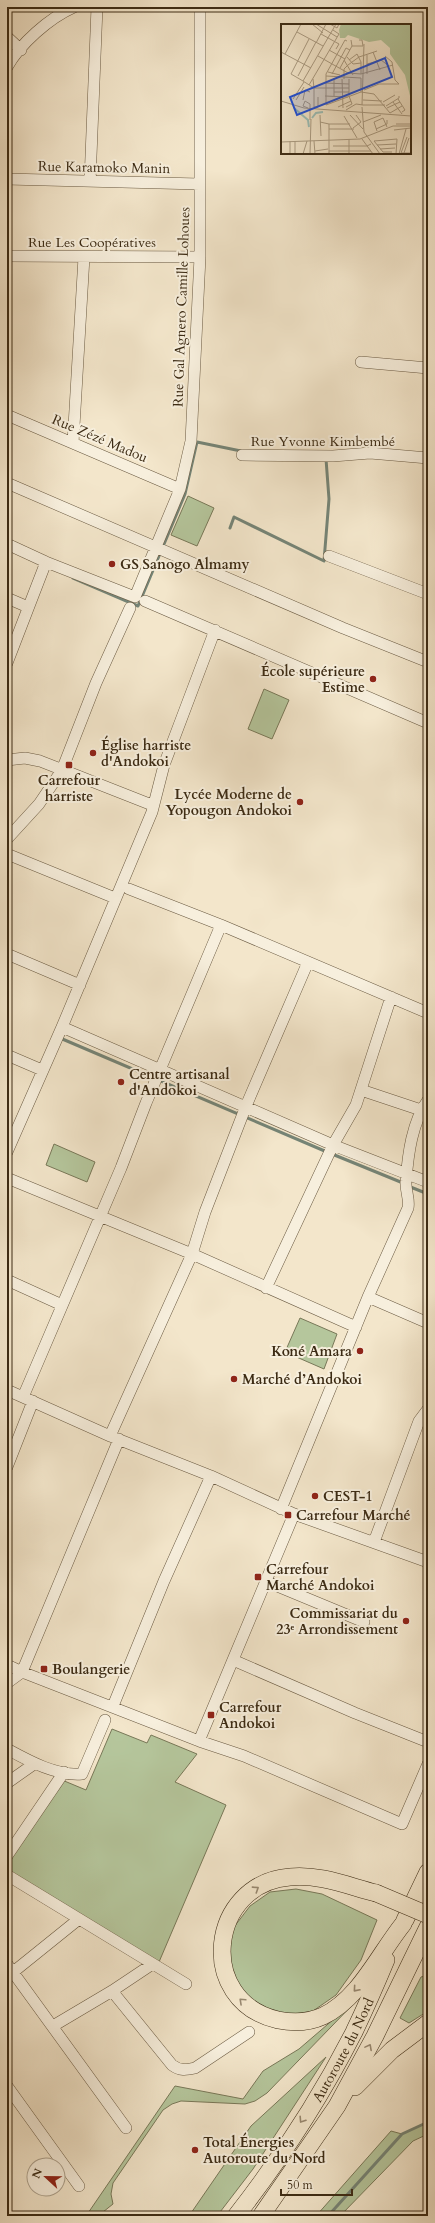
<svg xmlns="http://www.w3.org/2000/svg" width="435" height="2223" font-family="Cardo,serif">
  <rect width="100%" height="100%" fill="#f3e6cb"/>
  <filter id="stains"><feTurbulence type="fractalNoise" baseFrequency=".005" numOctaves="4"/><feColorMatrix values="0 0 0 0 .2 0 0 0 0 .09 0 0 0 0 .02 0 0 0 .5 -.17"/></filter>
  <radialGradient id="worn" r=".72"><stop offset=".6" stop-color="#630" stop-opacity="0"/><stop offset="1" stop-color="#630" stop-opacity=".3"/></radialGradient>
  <path fill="#b5c69c" stroke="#787858" d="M188,496L214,508L197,546L171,535Z
    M264,689L289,700L272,739L248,729Z
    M54,1144L95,1162L87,1182L46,1165Z
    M300,1318L337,1334L324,1369L285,1352Z
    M112,1729L147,1743L151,1735L197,1754L175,1782L226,1805L159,1962L7,1872V1862L62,1780L86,1790Z
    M296,1889L322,1894L377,1920L361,1960L336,1995L313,2011L288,2015L262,2008L243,1993L231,1969L227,1947L234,1927L250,1906L270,1892Z
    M428,1975V2011L409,2023L400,2018L421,1977Z
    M363,1994L267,2093L255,2101L245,2104L181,2101L172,2104L163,2110L113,2183L111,2194L113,2204L98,2216H86L175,2086L243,2099L263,2071L299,2049Z
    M326,2057L253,2169L217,2216H189L251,2126Z
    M428,2122V2134L413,2141L340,2216H316L391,2131L402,2134Z"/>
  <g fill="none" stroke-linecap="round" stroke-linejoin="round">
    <path stroke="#758476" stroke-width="3" d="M230,528L234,517L324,561L329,499L326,459
      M73,578L138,606L185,494L197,442L241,451
      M60,1038L327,1152
      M332,1154L403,1183
      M408,1186L428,1194
      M328,2216L402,2134L428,2122"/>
    <g stroke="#6a5a42" stroke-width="12">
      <path id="minor" d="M7,37L21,50
        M7,67C20,44 49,18 74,7
        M7,179L199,184
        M90,181L97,7
        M7,256L200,257
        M361,362L428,368
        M7,415L180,489
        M73,443L84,257
        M242,455L333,456L370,453L428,458
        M7,483L343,628L428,662
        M7,544L46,562L135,597L180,489L191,441L200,257V7
        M329,556L428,594
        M7,598L28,607
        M145,601L428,723
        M7,663L46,562
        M7,760L25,758L40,761L152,805
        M7,839L39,804L62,770L96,683L130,608
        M7,854L115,898
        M129,889L221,925L428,1013
        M7,954L80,985
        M62,1027L333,1145L428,1182
        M7,1055L42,1070
        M361,1090L421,1110
        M7,1152L62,1027L152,812L164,765L215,630
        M7,1178L192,1254L356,1327
        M7,1280L62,1305
        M266,1288L333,1145L356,1105L391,997
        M368,1297L428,1323
        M7,1390L110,1436L211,1476L294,1514L428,1562
        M23,1397L121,1168L146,1103L221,925
        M110,1436L192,1254L205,1212L246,1106L308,962
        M7,1467L33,1401
        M281,1509L368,1297L408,1208C410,1199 405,1190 406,1181C408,1154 412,1122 428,1100
        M374,1542L419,1421L428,1409
        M265,1581L364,1622
        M233,1660L355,1713L428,1742
        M7,1665L22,1672L119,1439
        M7,1683L22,1672L199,1741L244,1756L402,1824L428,1764
        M113,1706L164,1581L211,1476
        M199,1741L294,1514
        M7,1749C29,1761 56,1776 82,1774L105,1720
        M7,1783L34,1764
        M7,1856L64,1772
        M7,1875L186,1984
        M7,1964L126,2128
        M7,1977L79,1919
        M112,1991L172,2065C180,2071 186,2070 195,2068L249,2032
        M53,2026L112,1991L151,1965
        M7,2086L79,2186"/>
    </g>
    <g stroke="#3c2b14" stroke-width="18">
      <g id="highway">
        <path d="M376,1893C348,1886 320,1874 290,1877C209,1883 195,2001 278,2020C293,2023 308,2023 323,2016C359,1999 379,1954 403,1924"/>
        <path d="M405,1920L428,1872"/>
        <path d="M355,2087L392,2050L428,2023"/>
        <path id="s1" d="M236,2216C279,2161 322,2095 354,2032C365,2009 376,1984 386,1960"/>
        <path d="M261,2216L337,2106L375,2036L428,1927"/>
      </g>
    </g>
    <use href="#minor" stroke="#f7efdd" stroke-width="11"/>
    <use href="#highway" stroke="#f3e6cb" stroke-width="17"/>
    <g stroke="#3c2b14" stroke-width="18" stroke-linecap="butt">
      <path id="highway-bridge" d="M376,1893L428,1915"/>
    </g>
    <use href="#highway-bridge" stroke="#f3e6cb" stroke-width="17"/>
  </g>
  <defs><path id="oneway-chevron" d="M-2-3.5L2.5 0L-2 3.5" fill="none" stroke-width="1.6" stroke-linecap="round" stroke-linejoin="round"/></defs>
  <g stroke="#988870">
    <use href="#oneway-chevron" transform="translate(256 1889) rotate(-33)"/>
    <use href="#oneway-chevron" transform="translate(356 1989) rotate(131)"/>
    <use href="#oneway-chevron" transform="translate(242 2001) rotate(-137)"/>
    <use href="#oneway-chevron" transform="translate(369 2047) rotate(-62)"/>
    <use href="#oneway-chevron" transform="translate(302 2120) rotate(123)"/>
  </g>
  <g fill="#8f2418" stroke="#f7efdd" stroke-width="1.5">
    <circle cx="112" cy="564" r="4"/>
    <circle cx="373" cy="679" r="4"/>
    <circle cx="93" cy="753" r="4"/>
    <rect x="65" y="761" width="8" height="8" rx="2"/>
    <circle cx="300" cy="802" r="4"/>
    <circle cx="121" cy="1082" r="4"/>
    <circle cx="360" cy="1351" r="4"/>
    <circle cx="234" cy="1379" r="4"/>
    <circle cx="315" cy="1496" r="4"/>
    <rect x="284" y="1511" width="8" height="8" rx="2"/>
    <rect x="254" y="1573" width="8" height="8" rx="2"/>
    <circle cx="406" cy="1621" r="4"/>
    <rect x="40" y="1665" width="8" height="8" rx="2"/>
    <rect x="207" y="1711" width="8" height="8" rx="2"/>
    <circle cx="195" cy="2150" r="4"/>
  </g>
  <g text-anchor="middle" stroke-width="4" stroke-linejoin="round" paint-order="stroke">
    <g font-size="14" fill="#3c2b14" stroke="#f7efdd">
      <text transform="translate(104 167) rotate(1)" y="5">Rue Karamoko Manin</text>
      <text x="92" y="247">Rue Les Coopératives</text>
      <text transform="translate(181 307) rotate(-88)" y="5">Rue Gal Agnero Camille Lohoues</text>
      <text transform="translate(100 438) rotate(23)" y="5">Rue Zézé Madou</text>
      <text x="323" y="446">Rue Yvonne Kimbembé</text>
      <text dy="5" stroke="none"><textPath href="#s1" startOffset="198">Autoroute du Nord</textPath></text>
    </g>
    <g font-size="14" font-weight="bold" fill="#3c2b14" stroke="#f7efdd" text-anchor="start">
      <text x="120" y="569">GS Sanogo Almamy</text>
      <text x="365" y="676" text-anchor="end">École supérieure<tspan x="365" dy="16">Estime</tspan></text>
      <text x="101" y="750">Église harriste<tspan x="101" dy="16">d'Andokoi</tspan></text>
      <text x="69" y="785" text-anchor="middle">Carrefour<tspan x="69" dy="16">harriste</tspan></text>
      <text x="292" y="799" text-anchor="end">Lycée Moderne de<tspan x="292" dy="16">Yopougon Andokoi</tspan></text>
      <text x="129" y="1079">Centre artisanal<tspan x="129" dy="16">d'Andokoi</tspan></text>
      <text x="352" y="1356" text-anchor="end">Koné Amara</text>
      <text x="242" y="1384">Marché d’Andokoi</text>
      <text x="323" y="1501">CEST-1</text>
      <text x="296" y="1520">Carrefour Marché</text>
      <text x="266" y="1574">Carrefour<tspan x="266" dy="16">Marché Andokoi</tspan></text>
      <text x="398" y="1618" text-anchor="end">Commissariat du<tspan x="398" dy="16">23ᵉ Arrondissement</tspan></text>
      <text x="52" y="1674">Boulangerie</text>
      <text x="219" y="1712">Carrefour<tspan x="219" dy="16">Andokoi</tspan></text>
      <text x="203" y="2147">Total Énergies<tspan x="203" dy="16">Autoroute du Nord</tspan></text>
    </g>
  </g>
  <g transform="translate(281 24)">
    <rect width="130" height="130" fill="#f3e6cb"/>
    <path d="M60,0H130V76L124,51L109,30V24L100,16L88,18L67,11L64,14H59L58,6Z" fill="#b5c69c"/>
    <path fill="none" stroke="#9bbfb8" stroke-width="2" d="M13,84L27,96L28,103M31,94L35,89L42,88"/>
    <path fill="none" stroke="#aa9b82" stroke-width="1" d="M31,0L42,9M35,0L56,13M49,0L56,4L58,0M16,8L42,22M40,10L58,20L55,25M66,17L64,16L45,50V81L80,68L93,70L109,89L121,82M35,19L45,0M71,22H82L81,16H78M48,26L64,35M0,28L30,44M92,28L99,46M4,30L20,0M86,31V50M37,32L67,49L80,50M104,32L111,38L114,56L118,60M66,33L72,40L80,39M63,36L72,51M68,36L76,30L80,38V50L112,41M86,40L100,36L108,42M59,44L71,22L70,16M47,48L59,51M51,50L65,24L69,26M17,52L35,18M45,52L80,54M32,55L33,64H44M61,55L62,84M63,55V45L67,41L78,33L96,27M22,57L10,50L28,15M44,59L68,60M28,61L58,10L52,6M44,64H68M83,66L98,60H118M53,68H68M80,68V54M44,72L67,73M53,72V54M37,73V83H33V64L22,57L55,0M12,75L23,58M117,75L124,86L121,88M15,76L23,63M22,76L24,66L29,68M82,76L101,77M0,77L23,84L130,92M102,78L114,71M112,78L121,90M81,81L83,20M82,81H104M105,82L118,74V72M57,83L70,77M65,83L71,80L68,72V55M81,83L83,108L99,130M27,84L22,82L24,77L29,80V96M106,84L119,78M65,86L75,80L82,81M39,91L40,112M69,91L82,105M63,92L76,114M39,98L48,100V130M82,98L100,91M48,100H69M115,100H130M72,104L80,98L75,91M48,105H73M95,105L106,100V96M113,106L130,104M96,107L93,98L102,94L106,103M126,113L120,129H130M81,115L92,130M9,117V130M33,117L34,130M93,117L116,115L115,130M93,117L102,128H111M0,118L79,115L112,102H130M96,121L115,120M52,122H86L90,120M99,125L114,124M34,127L47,125M48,127H90M123,129L128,114M14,130V117M22,130L26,117M29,130L30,95M68,130V115M118,130L125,105"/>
    <path fill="#1d4ed8" fill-opacity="0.15" stroke="#1d4ed8" stroke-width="2" d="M104,34L111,53L16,91L9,73Z"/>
    <rect width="130" height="130" fill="none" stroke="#3c2b14" stroke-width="2"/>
  </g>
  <rect width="435" height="2223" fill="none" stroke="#f3e6cb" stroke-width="24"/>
  <rect x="8" y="8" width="419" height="2207" fill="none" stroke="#3c2b14" stroke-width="2"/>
  <rect x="12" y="12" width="411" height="2199" fill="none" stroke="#3c2b14"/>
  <g transform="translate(46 2177) rotate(292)"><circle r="19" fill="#f7efdd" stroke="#aca18d"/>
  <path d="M0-3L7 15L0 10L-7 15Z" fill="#8f2418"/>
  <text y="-6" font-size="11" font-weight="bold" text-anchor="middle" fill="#3c2b14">N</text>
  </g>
  <path d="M281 2189v6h71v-6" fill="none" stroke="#3c2b14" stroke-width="2"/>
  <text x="287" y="2189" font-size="12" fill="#3c2b14" stroke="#f7efdd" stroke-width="3" paint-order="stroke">50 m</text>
  <rect width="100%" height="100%" filter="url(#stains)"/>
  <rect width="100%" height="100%" fill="url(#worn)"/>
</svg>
